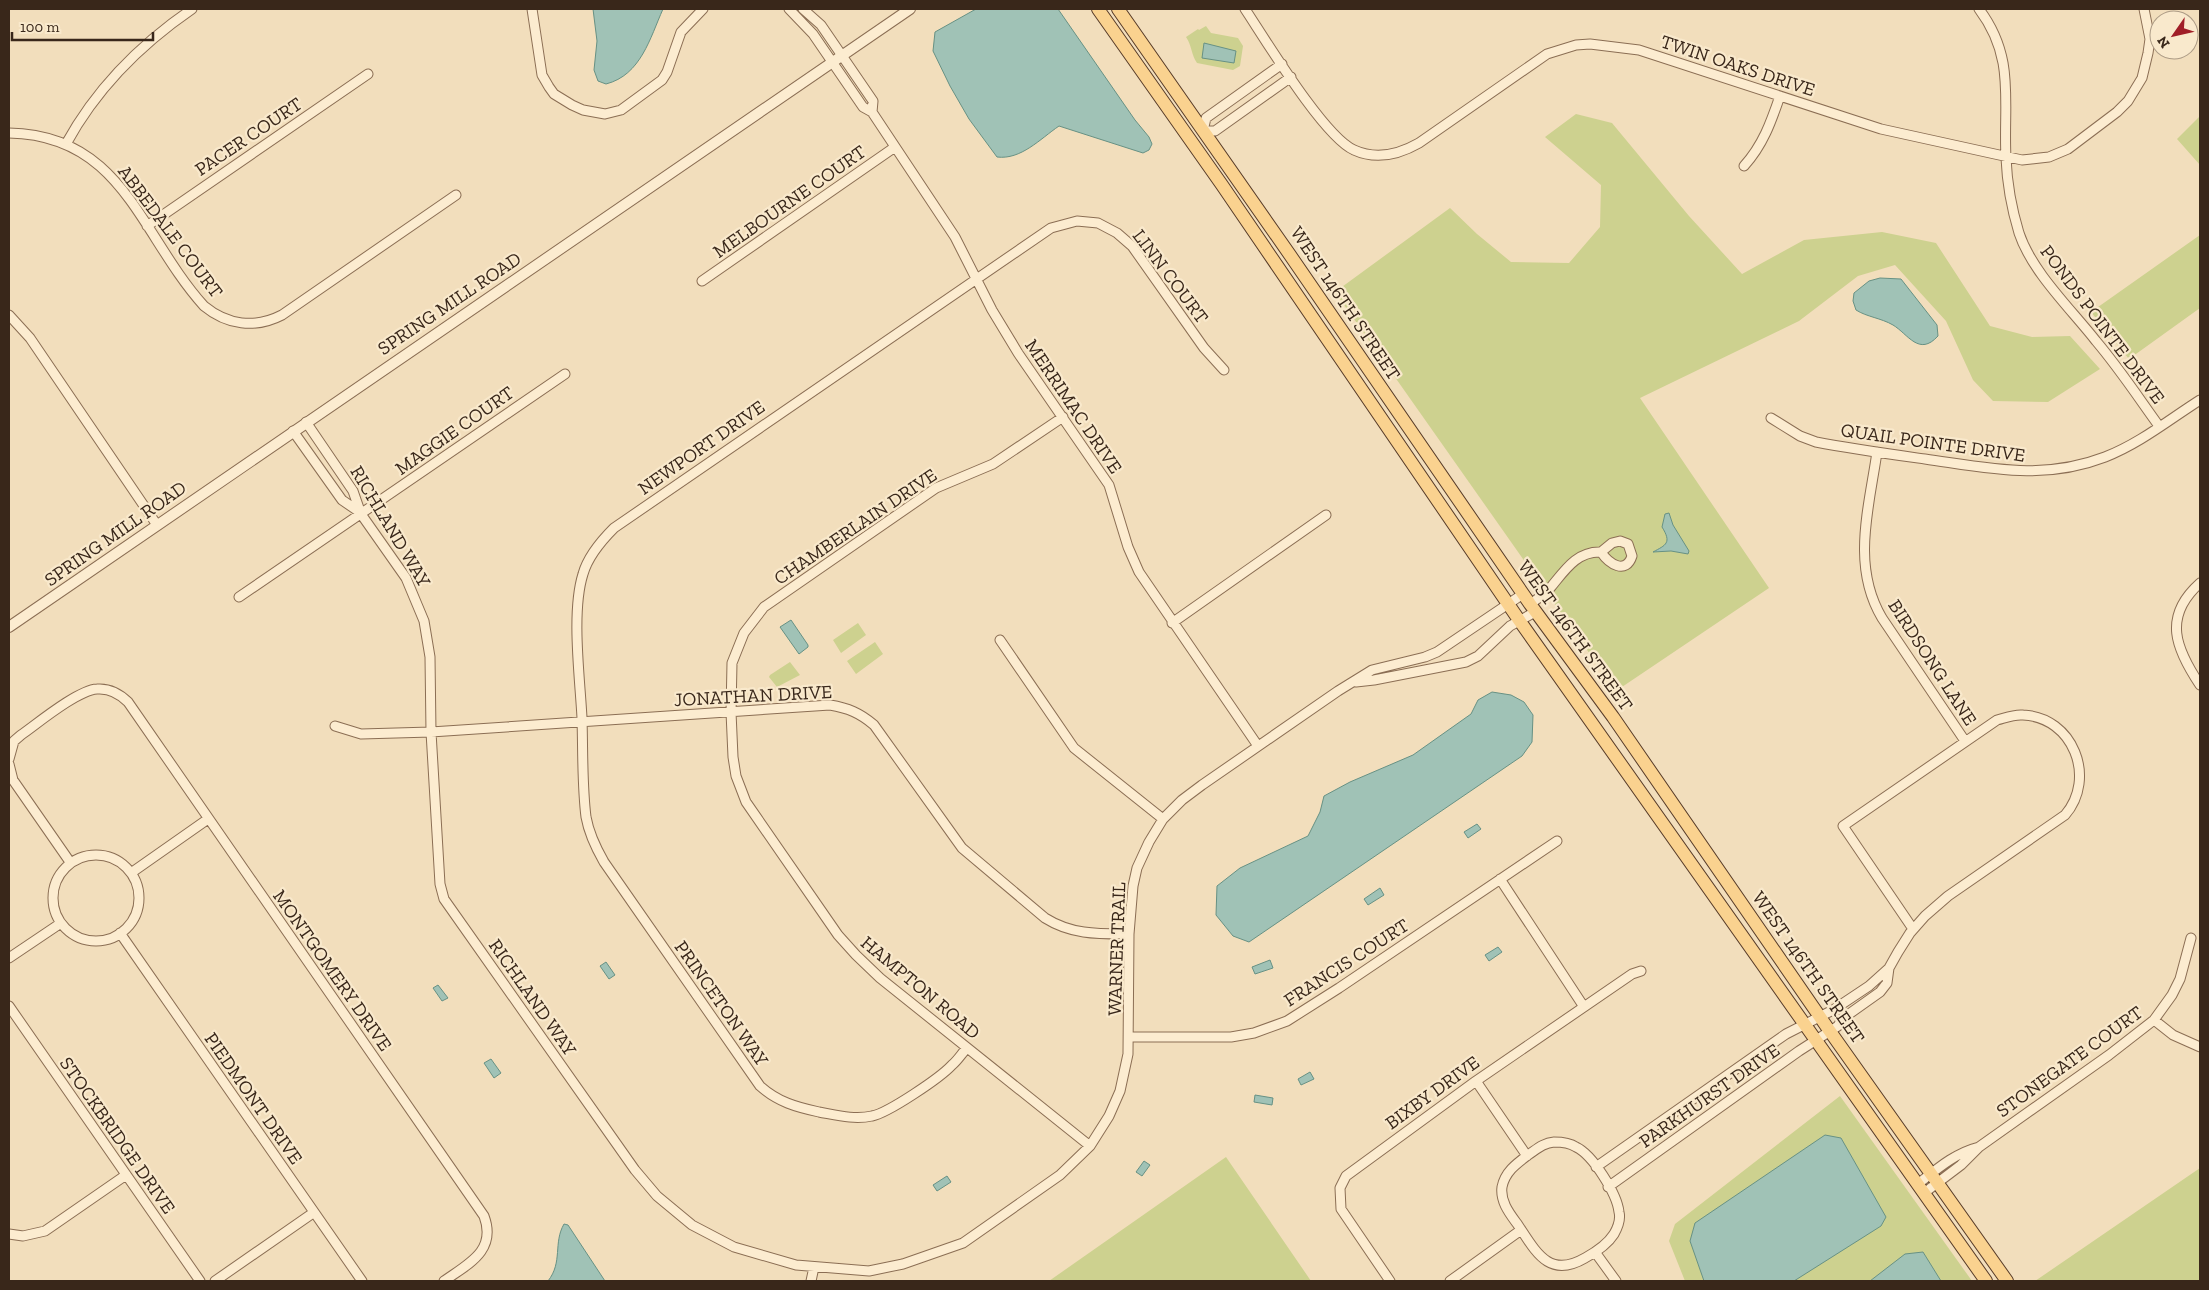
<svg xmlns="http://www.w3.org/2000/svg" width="2209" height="1290" font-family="'Zilla Slab',serif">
  <rect width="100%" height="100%" fill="#f2debc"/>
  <path fill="#cdd18f" d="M1206,26L1211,33L1238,38L1243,46L1240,66L1233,70L1197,63C1191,54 1192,46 1186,37L1198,29L1199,30Z
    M1576,114L1612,123L1689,216L1742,274L1804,240L1882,232L1936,243L1990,326L2032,337L2070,336L2100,369L2048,402L1993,401L1973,380L1946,321L1895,265L1858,276L1799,321L1640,398L1769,588L1616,691L1335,292L1450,208L1477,234L1511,262L1569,263L1600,227L1601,185L1545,137Z
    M2200,116V165L2177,139Z
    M2200,235V308L2129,359L2091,312Z
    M858,623L866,635L841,653L833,640Z
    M875,642L883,654L856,674L847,661Z
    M790,662L800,675L777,687L769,677L770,675Z
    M1840,1096L1972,1281H1685L1669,1241L1675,1224Z
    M1226,1157L1311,1281H1049Z
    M2200,1168V1281H2035L2038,1279Z"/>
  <path fill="#a0c2b6" stroke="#679184" d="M593,9H663C650,38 641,75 606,84L598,81L594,70L597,41Z
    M976,9H1058L1135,120L1149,137L1152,144L1149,150L1143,153L1059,126C1040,139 1021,160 997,157L969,119L950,86L933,51L935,32Z
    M1204,43L1236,51L1234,63L1202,58Z
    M1880,278L1901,279L1937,325L1938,336C1919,357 1908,334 1893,325C1881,318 1867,317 1856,310L1853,301L1854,293L1869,281Z
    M1669,513L1673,525L1689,551L1688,554L1671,551L1653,552C1666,545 1672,543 1662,527L1665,514Z
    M791,620L808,645V647L799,654L780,627Z
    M1492,692L1511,695L1524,702L1533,715L1532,742L1522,756L1249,942L1233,936L1216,915L1217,886L1240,868L1308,836L1320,812L1324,796L1350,782L1413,755L1471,714L1478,700Z
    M1477,824L1481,829L1468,838L1464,832Z
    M1380,888L1384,895L1368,905L1364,899Z
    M1498,947L1502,952L1489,961L1485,955Z
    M1270,960L1273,968L1255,974L1252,967Z
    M606,962L615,975L609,979L600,966Z
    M438,985L448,998L442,1001L433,988Z
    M491,1059L501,1073L494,1078L484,1063Z
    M1310,1072L1314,1079L1301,1085L1298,1079Z
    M1255,1095L1273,1098L1272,1105L1254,1102Z
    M1825,1135L1841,1138L1886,1217L1881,1226L1794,1281H1704L1690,1241L1695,1223Z
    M1144,1161L1150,1165L1142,1176L1136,1172Z
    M947,1176L951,1182L937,1191L933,1185Z
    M564,1224L568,1225L605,1281H548C563,1262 553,1243 564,1224Z
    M1923,1252L1941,1281H1870L1905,1254Z"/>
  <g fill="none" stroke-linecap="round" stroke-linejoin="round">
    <g stroke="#8b6e54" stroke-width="11">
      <path id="minor" d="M532,9L542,75L549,87L554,94L572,105L583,110L605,114L621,110L662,80L667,72L681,32L703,9
        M789,9L813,34L863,107L872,112L955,237L992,310L1018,353L1109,485L1128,547L1139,572L1258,746
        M803,9L821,25L873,101L872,112
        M1245,9C1265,39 1324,137 1354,150C1376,160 1398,155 1419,143L1547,54L1576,45L1590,44L1639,50L1881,129L2022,160L2049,157L2068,149L2117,112L2128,101L2142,78L2148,53L2150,39L2144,9
        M1979,9C2016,58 2003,102 2006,158C2007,182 2012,210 2019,233C2032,272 2071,309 2096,341C2119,368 2138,397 2159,426
        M1203,131L1206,118L1282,64
        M1203,131H1215L1291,77
        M9,133C123,135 140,235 204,306C227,325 255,329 282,315L456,195
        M66,144C96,89 141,44 192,9
        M1744,166C1763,145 1771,122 1780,96
        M147,226L368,74
        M702,281L895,147
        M9,315L30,338L157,525
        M1063,417L993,464L936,488L764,607L744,633L732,663L731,712L733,757L736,776L746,802L838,935L856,955L880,978L1090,1146
        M1771,418L1800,436L1816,442C1852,449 1889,454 1925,459C1989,468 2043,481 2105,457C2139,444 2170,419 2200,400
        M306,422L353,491L361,514L406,578L424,621L430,657L431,732L440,884L444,899L635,1170L657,1196L692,1225L734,1247L796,1265L869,1271L903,1264L963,1243L1060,1175L1090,1146L1109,1116L1120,1091L1128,1054L1129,934L1133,886L1137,868L1149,842L1163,819L1182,800L1202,785L1338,691L1372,670L1425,657L1437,652L1523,594
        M293,431L342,500L361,513
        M1877,452C1869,508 1851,566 1882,618L1965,741
        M1620,541L1628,544L1632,556C1626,575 1609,564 1601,552L1612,543Z
        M2200,583C2162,617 2176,649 2200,685
        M239,597L565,374
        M1530,604C1537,599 1546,594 1551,587C1565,570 1577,551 1601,552
        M1172,623L1326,515
        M1000,640L1074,748L1163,819
        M1356,682L1374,680L1466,662L1478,656L1510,626L1535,612
        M335,726L361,734L431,732L830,705C848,708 860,713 874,725L962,848L1045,918C1072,935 1099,934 1129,934
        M9,759L14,741L21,735C38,723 78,690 97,689C109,688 120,694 128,702L484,1216C497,1251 468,1264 444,1281
        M9,764L13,780L70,862
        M53 898a43 43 0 1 1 86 0a43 43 0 1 1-86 0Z
        M131,873L208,819
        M1500,879L1584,1007
        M120,933L362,1281
        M9,958L61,923
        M9,1006L200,1281
        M2154,1020L2173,1035L2200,1047
        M1129,1037H1231L1254,1033L1287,1021L1339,988L1557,841
        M967,1048C962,1053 958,1060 952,1065C940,1078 888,1113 872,1116C854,1120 836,1115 819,1112C796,1107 778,1102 760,1086L604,862C596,848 589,834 586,817C582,785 583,751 582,718C580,678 571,612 583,574C588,556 601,541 614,528L1051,228L1077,221L1098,223L1117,233L1132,246L1204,348L1224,370
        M1476,1081L1527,1156
        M1554,1142C1561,1142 1570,1143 1576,1147C1593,1155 1617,1194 1619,1212C1621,1220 1618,1227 1614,1234C1607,1245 1596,1252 1585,1258C1549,1279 1536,1252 1518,1225C1510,1214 1500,1202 1502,1187C1505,1172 1516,1164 1528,1155C1537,1149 1543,1143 1554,1142Z
        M1596,1167L1786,1034L1833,1010L1869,986L1889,968
        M1918,1184C1937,1169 1955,1153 1979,1147
        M1608,1187L1799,1051L1838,1026L1842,1019L1880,992L1887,983L1889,968L1898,952L1910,933L1925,916L1948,896L2065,815C2097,778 2073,717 2023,715C2014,714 2005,718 1997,720L1843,826L1913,929
        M1924,1193L1961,1165L1979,1147L2109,1055L2154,1020L2172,995L2180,979L2191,938
        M9,1234L23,1236L45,1231L126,1175
        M1595,1252L1616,1281
        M215,1281L313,1213
        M811,1281L814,1267
        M1390,1281L1341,1209L1340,1188L1346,1176L1476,1081L1632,974L1641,971
        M1450,1281L1521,1230"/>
    </g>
    <g stroke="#8b6e54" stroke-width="12">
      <path id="tertiary" d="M9,627L910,9"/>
    </g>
    <g stroke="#583c29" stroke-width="14">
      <path id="primary" d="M1098,9L1222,185L1519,620L1986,1281
        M1118,9L1290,255L1530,604L1613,717L1829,1030L2007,1281"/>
    </g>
    <use href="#minor" stroke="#fcecd0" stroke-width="9"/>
    <use href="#tertiary" stroke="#fcecd0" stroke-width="10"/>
    <use href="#primary" stroke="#fad28f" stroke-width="12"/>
  </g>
  <g text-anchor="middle" stroke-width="4.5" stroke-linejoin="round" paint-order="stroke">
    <g font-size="19" fill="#39271a" stroke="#f9e9cc">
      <text transform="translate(1738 65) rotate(18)" y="7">TWIN OAKS DRIVE</text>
      <text transform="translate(248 136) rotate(-34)" y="7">PACER COURT</text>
      <text transform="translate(789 201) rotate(-35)" y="7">MELBOURNE COURT</text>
      <text transform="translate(171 231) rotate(53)" y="7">ABBEDALE COURT</text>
      <text transform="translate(1171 276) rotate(53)" y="7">LINN COURT</text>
      <text transform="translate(449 303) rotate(-34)" y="7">SPRING MILL ROAD</text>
      <text transform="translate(1346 303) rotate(56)" y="7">WEST 146TH STREET</text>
      <text transform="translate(2103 324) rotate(53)" y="7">PONDS POINTE DRIVE</text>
      <text transform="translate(1074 406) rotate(56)" y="7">MERRIMAC DRIVE</text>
      <text transform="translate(454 430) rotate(-35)" y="7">MAGGIE COURT</text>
      <text transform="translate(1933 442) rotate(8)" y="7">QUAIL POINTE DRIVE</text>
      <text transform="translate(701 447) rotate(-35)" y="7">NEWPORT DRIVE</text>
      <text transform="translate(391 526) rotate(59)" y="7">RICHLAND WAY</text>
      <text transform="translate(855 526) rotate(-34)" y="7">CHAMBERLAIN DRIVE</text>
      <text transform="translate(115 533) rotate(-35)" y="7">SPRING MILL ROAD</text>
      <text transform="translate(1576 635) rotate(54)" y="7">WEST 146TH STREET</text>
      <text transform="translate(1933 662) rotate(57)" y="7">BIRDSONG LANE</text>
      <text transform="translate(753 695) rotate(-3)" y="7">JONATHAN DRIVE</text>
      <text transform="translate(1116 949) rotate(-88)" y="7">WARNER TRAIL</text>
      <text transform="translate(1346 962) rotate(-33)" y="7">FRANCIS COURT</text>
      <text transform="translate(1809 967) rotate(55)" y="7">WEST 146TH STREET</text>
      <text transform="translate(333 970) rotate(55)" y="7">MONTGOMERY DRIVE</text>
      <text transform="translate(921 987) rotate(40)" y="7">HAMPTON ROAD</text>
      <text transform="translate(533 997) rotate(55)" y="7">RICHLAND WAY</text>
      <text transform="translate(722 1003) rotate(55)" y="7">PRINCETON WAY</text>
      <text transform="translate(2069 1061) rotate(-36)" y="7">STONEGATE COURT</text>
      <text transform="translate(1432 1092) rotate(-36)" y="7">BIXBY DRIVE</text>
      <text transform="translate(1709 1095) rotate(-35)" y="7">PARKHURST DRIVE</text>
      <text transform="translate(254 1098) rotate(55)" y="7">PIEDMONT DRIVE</text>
      <text transform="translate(118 1135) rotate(55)" y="7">STOCKBRIDGE DRIVE</text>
    </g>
  </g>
  <rect width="2209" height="1290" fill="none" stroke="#39271a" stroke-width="20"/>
  <g transform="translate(2174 35) rotate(236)"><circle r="24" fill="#f9e9cc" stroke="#ac9b85"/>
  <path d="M0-4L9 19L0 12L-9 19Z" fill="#a01e27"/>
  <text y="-8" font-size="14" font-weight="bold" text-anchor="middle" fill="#39271a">N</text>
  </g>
  <path d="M12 32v8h141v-8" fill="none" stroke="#39271a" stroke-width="2.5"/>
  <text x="20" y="32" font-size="15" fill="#39271a" stroke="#f9e9cc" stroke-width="4" paint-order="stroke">100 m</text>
</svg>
